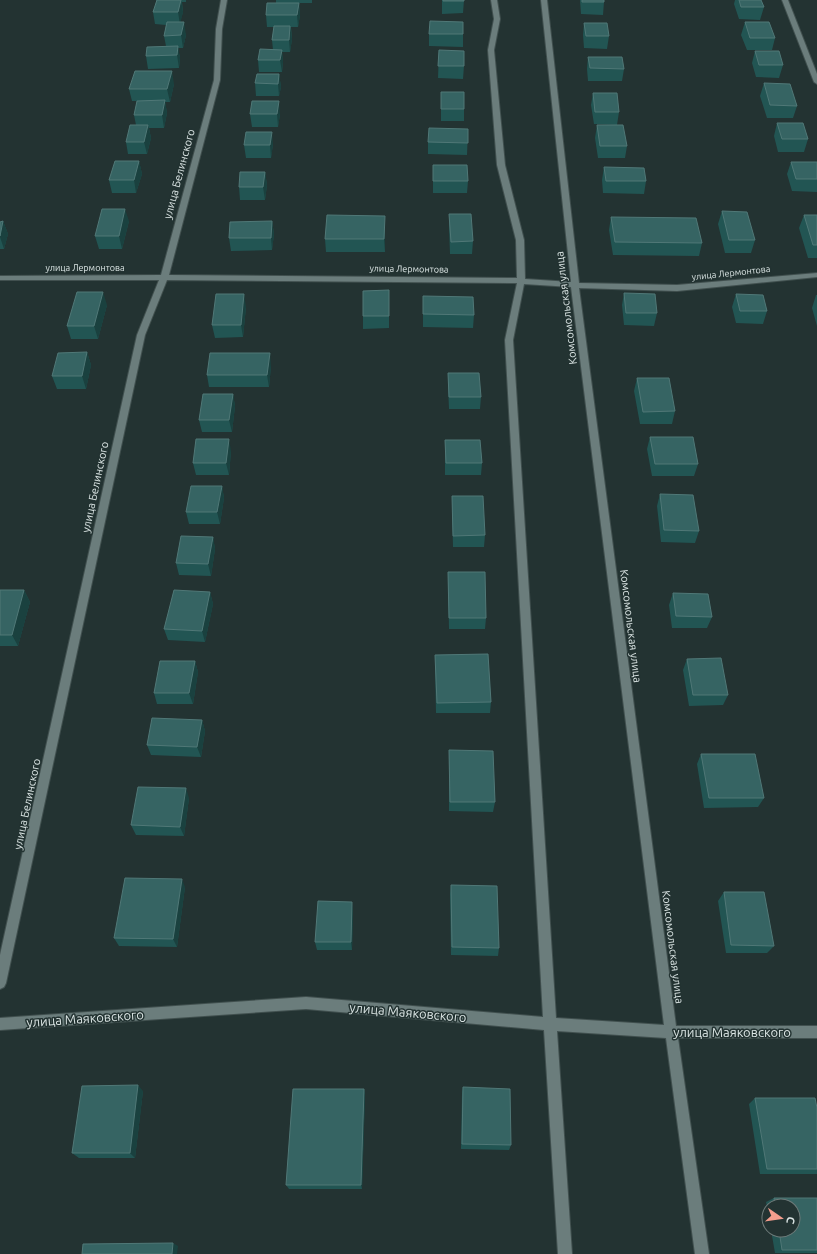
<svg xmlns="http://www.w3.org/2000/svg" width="817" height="1254" font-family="Ubuntu,sans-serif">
  <rect width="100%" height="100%" fill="#233332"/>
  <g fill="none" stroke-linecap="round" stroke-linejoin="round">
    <g stroke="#41504f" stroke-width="2">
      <path id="minor" d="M221,0H227L222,29L220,80L169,275L517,278L516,240L497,165L488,50L494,19L491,0H497L500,19L494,50L505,165L524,240L525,279L571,282L541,0H547L579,283L677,285L817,273V277L677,291L579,288L676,1026H817V1038H678L709,1254H695L666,1038L557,1031L572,1254H558L544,1030L306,1009L0,1030V1018L306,997L543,1017L505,340L517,283L167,280L145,335L6,983L4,987L0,989V955L137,335L159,280H0V276L161,275L214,80L216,29ZM524,284L571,287L664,1025L556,1018L513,340Z
        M782,0H788L817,74V84L814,82Z"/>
    </g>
    <use href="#minor" fill="#6b7d7c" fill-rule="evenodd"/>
  </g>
  <path fill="#225553" d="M156,0H186V2H182L183,12L180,22L186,35L183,48H178L180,58L179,68L148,69L146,56L166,46L164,36L166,25L155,24L153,12L156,2Z
    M276,0H312V3H299L300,15L298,27H291L292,39L290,52H282L283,62L282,72H259L258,60L273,50L272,40L274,27H267L266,15L276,3Z
    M442,0H464L463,13L442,14Z
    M580,0H604V2L603,15L581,14Z
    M735,0H761L764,7L760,20L739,19L734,4Z
    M745,22L775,38L772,50H747L741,35Z
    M584,23L609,36L607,49L584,48L583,35Z
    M429,34H463V47L429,46Z
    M439,50L464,66L463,79L438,78Z
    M755,51L783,65L779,78L756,77L752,63Z
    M588,57L624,69L622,81H588L587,69Z
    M279,74L281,87L279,96H256L255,83Z
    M764,83L797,106L793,118H767L760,96Z
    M174,84L170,102H165L167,113L164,128H149L151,138L147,154H128L126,142L136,125L134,115L137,101H132L129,89Z
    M441,92L464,109V121H441Z
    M593,93L619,112L617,125L594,124L591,105Z
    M250,114H280L278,127H252Z
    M777,123L808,139L804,152H778L774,136Z
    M597,125L627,146L625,158H598L595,138Z
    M468,129L467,155L428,154V142Z
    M273,144L271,158H246L244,145Z
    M139,161L142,174L136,193H112L109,180Z
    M791,162H817V192L792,191L787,174Z
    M433,165L468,181L467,193H433Z
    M604,167L646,181L644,194L603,193L602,180Z
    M265,172L267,185L265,200H240L239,187Z
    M722,211L755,240L751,253H725L718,224Z
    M449,214L473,241L472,254H450L449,227Z
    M804,215H817V258H808L799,228Z
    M611,217L702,243L699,256L613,255L609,230Z
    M3,221L8,234L4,249H0V222Z
    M129,221L122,249H99L95,236Z
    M272,221L274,234L272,250L231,251L229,238Z
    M385,228V252H326L325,239Z
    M389,290V328L363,329V316Z
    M624,293L657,313L654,326L624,325L622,305Z
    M736,294L767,311L763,324L736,323L732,307Z
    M816,295H817V326L812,308Z
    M423,296L474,315L473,328L423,327Z
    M107,305L98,339H71L67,326Z
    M246,307L243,337L215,338L212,325Z
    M87,352L91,365L86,389H57L52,376Z
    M271,366L269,387H209L207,375Z
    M448,373L481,397L480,409H449L448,386Z
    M637,378L675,411L672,424H640L634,391Z
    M233,394L235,406L232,432H202L199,420Z
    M650,437L698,464L694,476H652L647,449Z
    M445,440L482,463L481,475H445Z
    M231,451L229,475H196L193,463Z
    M222,486L224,498L220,524H189L186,512Z
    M660,494L699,531L695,543L661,542L657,506Z
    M452,496L485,535L484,547H453L452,508Z
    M213,537L215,549L211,576L179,575L176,563Z
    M448,572L486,618L485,629H449L448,583Z
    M0,590H24L30,602L18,646H0Z
    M210,592L213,604L205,642L168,640L164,629Z
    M673,593L712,617L707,628H672L669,605Z
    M435,655L491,702L490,713H436L435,666Z
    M687,659L728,695L723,705L689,706L683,670Z
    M195,661L198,672L193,704H157L154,693Z
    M202,720L205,731L201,757L151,755L147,745Z
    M449,750L495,802L493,812L449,811Z
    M701,754L764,798L758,807L704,808L697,764Z
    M189,798L184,836L136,835L131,825Z
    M451,885L499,948L498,956L451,955L450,894Z
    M185,887L177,947L119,946L114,938Z
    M724,892L774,946L767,953H726L718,901Z
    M353,910L352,950H317L315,942Z
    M463,1087L511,1145L509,1150L461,1149L462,1093Z
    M364,1089L365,1095L362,1189H289L286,1185Z
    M143,1091L135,1158H79L72,1153Z
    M755,1098L817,1108V1174H760L749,1104Z
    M774,1198H817V1253H775L771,1230H793V1206H769V1217L766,1202Z"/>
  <path fill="#1a413f" d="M181,0L183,12L180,25L178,12Z
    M299,3L300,15L298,27L297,15Z
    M184,22L186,35L183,48L181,35Z
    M290,26L292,39L290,52L289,40Z
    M178,46L180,58L179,68L177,55Z
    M282,50L283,62L282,72L280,60Z
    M172,71L174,84L170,102L167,89Z
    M279,74L281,87L279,96L278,84Z
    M165,100L167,113L164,128L162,115Z
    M279,101L280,114L278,127L277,114Z
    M148,125L151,138L147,154L144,142Z
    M272,132L273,144L271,158L270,145Z
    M139,161L142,174L136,193L134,180Z
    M265,172L267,185L265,200L263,187Z
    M125,209L129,221L122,249L119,236Z
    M385,216V252L384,239Z
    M3,221L8,234L4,249L0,237Z
    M272,221L274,234L272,250L271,238Z
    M103,292L107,305L98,339L94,326Z
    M244,294L246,307L243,337L241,325Z
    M87,352L91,365L86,389L82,376Z
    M270,353L271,366L269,387L267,375Z
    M233,394L235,406L232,432L229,420Z
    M229,439L231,451L229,475L226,463Z
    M222,486L224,498L220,524L217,512Z
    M213,537L215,549L211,576L208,564Z
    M24,590L30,602L18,646L12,635Z
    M210,592L213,604L205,642L202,631Z
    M195,661L198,672L193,704L189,693Z
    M202,720L205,731L201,757L197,747Z
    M186,788L189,798L184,836L180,827Z
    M182,879L185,887L177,947L173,939Z
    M352,902L353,910L352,950L351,942Z
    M138,1085L143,1091L135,1158L130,1153Z
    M364,1089L365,1095L362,1189L361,1185Z
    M173,1243L178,1246L177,1254H172Z"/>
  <path fill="#366463" stroke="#507877" d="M157,0H181L178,12H153Z
    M443,0H464V1H443Z
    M582,0H604V2H582Z
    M739,0H761L764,7H741Z
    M267,3H299L297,15H266Z
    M430,21L463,22V34H429Z
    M167,22H184L181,35L164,36Z
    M745,22H769L775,38H750Z
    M584,23H607L609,36H586Z
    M274,26H290L289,40H272Z
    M178,46L177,55L146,56L147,47Z
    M260,49L282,50L280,60H258Z
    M439,50L464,51V66H438Z
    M755,51H779L783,65H759Z
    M588,57H622L624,69L590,68Z
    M135,71H172L167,89H129Z
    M257,74H279L278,84L255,83Z
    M764,83L790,84L797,106L770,105Z
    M441,92H464V109H441Z
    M593,93H617L619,112H595Z
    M165,100L162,115H134L137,101Z
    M252,101H279L277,114H250Z
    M777,123H803L808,139H782Z
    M130,125H148L144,142H126Z
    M597,125H623L627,146H600Z
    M429,128L468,129V143L428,142Z
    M246,132H272L270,145H244Z
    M115,161H139L134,180H109Z
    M791,162H817V179H796Z
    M433,165H467L468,181H433Z
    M604,167L644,168L646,181H606Z
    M240,172H265L263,187H239Z
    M102,209H125L119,236H95Z
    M722,211L747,212L755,240H729Z
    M449,214H471L473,241L451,242Z
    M327,215L385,216L384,239H325Z
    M804,215H817V245H813Z
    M611,217L696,218L702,243L615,242Z
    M3,221L0,236V222Z
    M272,221L271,238H229L230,222Z
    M389,290V316H363V291Z
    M77,292H103L94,326H67Z
    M624,293L655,294L657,313H626Z
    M216,294H244L241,325H212Z
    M736,294L763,295L767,311H740Z
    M423,296L473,297L474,315L423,314Z
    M87,352L82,376H52L58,353Z
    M210,353H270L267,375H207Z
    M448,373H479L481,397H449Z
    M637,378H669L675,411L643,412Z
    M203,394H233L229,420H199Z
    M650,437H693L698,464H655Z
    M196,439H229L226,463H193Z
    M445,440H480L482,463H446Z
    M191,486H222L217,512H186Z
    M660,494L693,495L699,531L664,530Z
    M452,496H483L485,535L453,536Z
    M181,536L213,537L208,564L176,563Z
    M448,572H485L486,618H449Z
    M0,590H24L12,635H0Z
    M174,590L210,592L202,631L164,629Z
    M673,593L708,594L712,617L676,616Z
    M488,654L491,702L437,703L435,655Z
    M721,658L728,695H693L687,659Z
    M160,661H195L189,693H154Z
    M152,718L202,720L197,747L147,745Z
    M449,750L493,751L495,802H450Z
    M701,754H755L764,798H709Z
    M138,787L186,788L180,827L131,825Z
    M125,878L182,879L173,939L114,938Z
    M451,885L497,886L499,948L452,947Z
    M724,892H764L774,946L731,945Z
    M318,901L352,902L351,942H315Z
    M138,1085L130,1153H72L82,1086Z
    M463,1087L510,1089L511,1145L462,1144Z
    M293,1089H364L361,1185H286Z
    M755,1098H815L817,1108V1169H767Z
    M774,1198H817V1250H782L779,1230H793V1206H775Z
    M173,1243L172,1254H82L83,1244Z"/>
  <g text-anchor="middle" stroke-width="3" stroke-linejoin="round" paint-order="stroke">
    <g font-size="9" fill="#dbe5e4" stroke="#233332">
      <text x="85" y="271">улица Лермонтова</text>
      <text transform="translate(409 269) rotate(1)" y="3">улица Лермонтова</text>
      <text transform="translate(731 273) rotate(-6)" y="3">улица Лермонтова</text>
    </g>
    <g font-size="11" fill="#dbe5e4" stroke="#233332">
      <text transform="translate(179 174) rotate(-75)" y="4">улица Белинского</text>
      <text transform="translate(566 308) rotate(-97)" y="4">Комсомольская улица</text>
      <text transform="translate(95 487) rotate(-78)" y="4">улица Белинского</text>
      <text transform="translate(631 626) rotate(83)" y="4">Комсомольская улица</text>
      <text transform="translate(27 804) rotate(-78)" y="4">улица Белинского</text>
      <text transform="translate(673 947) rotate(83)" y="4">Комсомольская улица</text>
    </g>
    <g font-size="13" fill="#dbe5e4" stroke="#233332">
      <text transform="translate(408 1012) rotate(5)" y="5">улица Маяковского</text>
      <text transform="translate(85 1018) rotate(-4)" y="5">улица Маяковского</text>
      <text x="732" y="1037">улица Маяковского</text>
    </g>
  </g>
  <g transform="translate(781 1218) rotate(103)"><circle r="19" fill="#233332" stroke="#6d7a79"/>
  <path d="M0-3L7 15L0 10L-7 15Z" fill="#f49d8d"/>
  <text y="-6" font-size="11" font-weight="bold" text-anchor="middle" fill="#dbe5e4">С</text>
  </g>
</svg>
